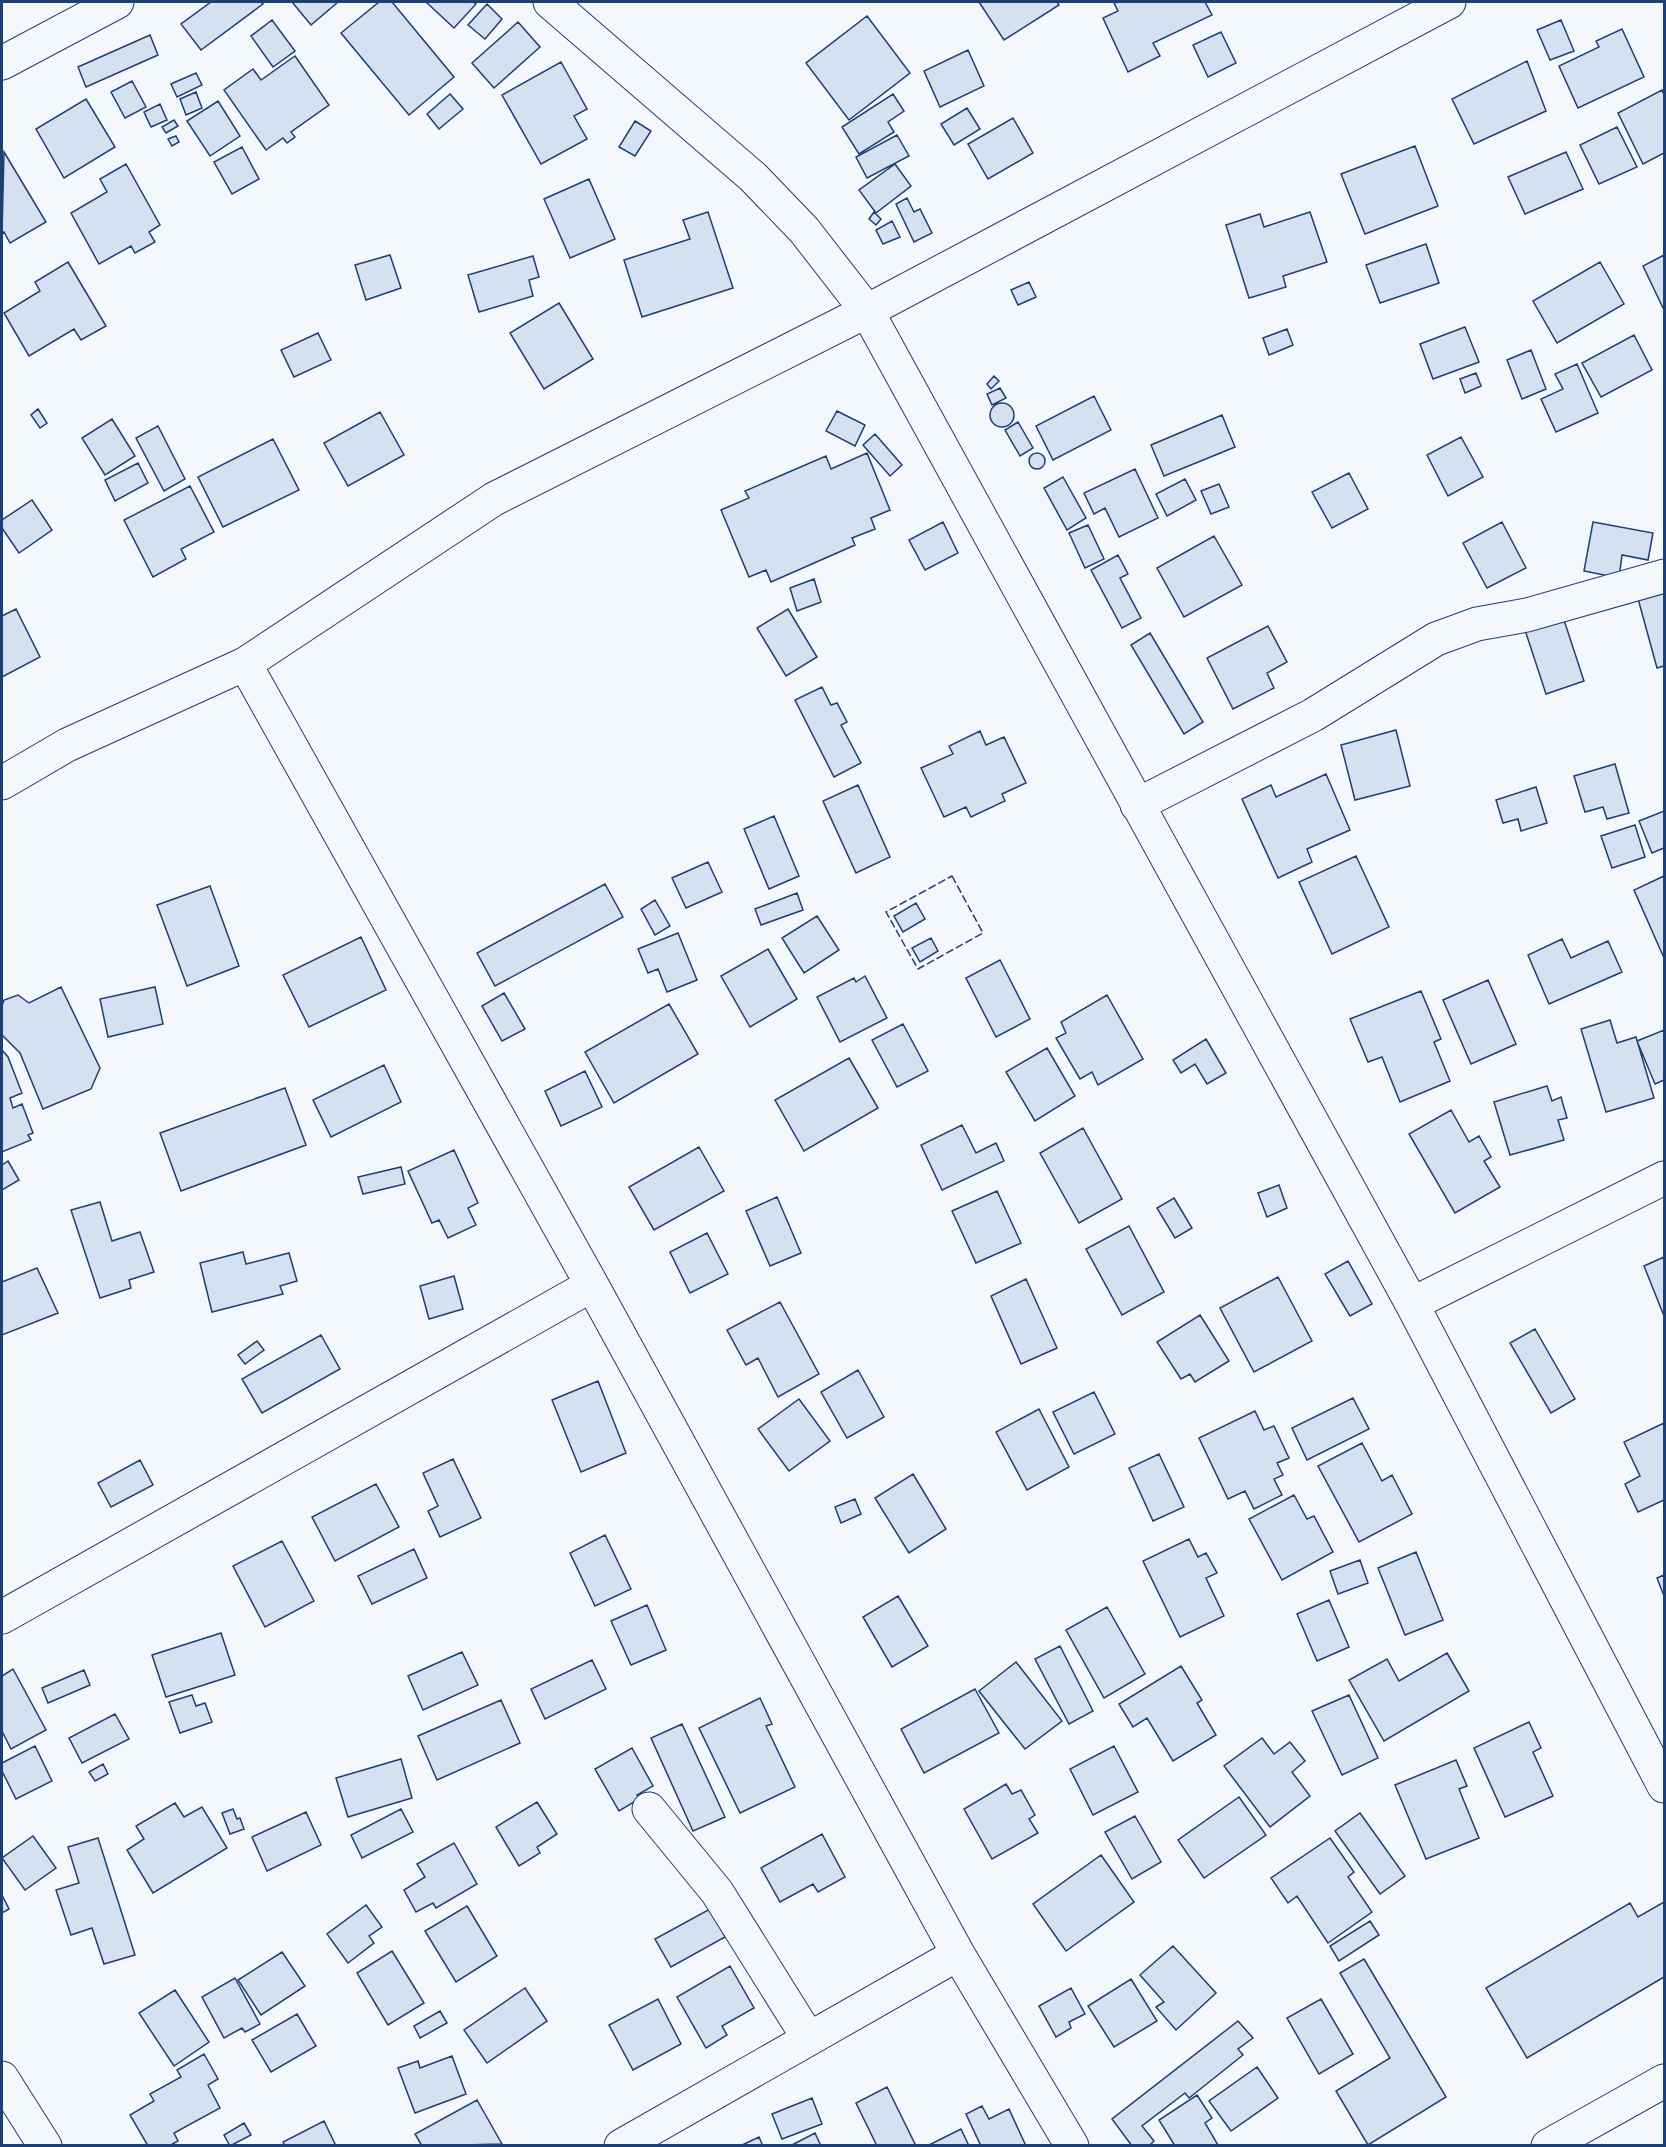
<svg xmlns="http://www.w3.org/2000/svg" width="1666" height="2147" font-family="Signika,sans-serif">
  <rect width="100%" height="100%" fill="#f4f7fb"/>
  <path fill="#d5e0f0" stroke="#1d3f73" stroke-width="1.5" d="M211,2H261L263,4L201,50L181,24Z
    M292,2H338L311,25Z
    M379,2H392L454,77L409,115L341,33Z
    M426,2H473L476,4L454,28Z
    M979,2H1057L1059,5L1004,40Z
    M1118,2H1205L1212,15L1153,43L1160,56L1128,72L1103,18L1118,11L1114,3Z
    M487,4L502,19L485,39L468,25Z
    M867,16L910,73L849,120L806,63Z
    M272,20L295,51L273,67L251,36Z
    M1561,20L1574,51L1550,60L1537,30Z
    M518,22L540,47L494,88L472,63Z
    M1622,29L1644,77L1578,108L1559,66L1599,47L1596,41Z
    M1221,32L1236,63L1208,77L1193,45Z
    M150,35L158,55L86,87L78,67Z
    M968,50L984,86L940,107L924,71Z
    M295,56L329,105L291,132L295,137L287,143L283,138L266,150L224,90L253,69L261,80Z
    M1527,61L1546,111L1474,144L1452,99Z
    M561,62L587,109L574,116L587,139L541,164L502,95Z
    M196,73L202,85L177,97L171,84Z
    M132,81L146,107L125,118L111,92Z
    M1662,90L1664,95V153L1643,164L1618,113Z
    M196,92L202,108L186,115L180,99Z
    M450,94L463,109L439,129L427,114Z
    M893,94L904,111L888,122L894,132L859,154L842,127Z
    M86,99L115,147L64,178L36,129Z
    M218,101L240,136L210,156L187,121Z
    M160,104L167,120L151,127L144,112Z
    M967,108L980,129L954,145L941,124Z
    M1013,118L1033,153L988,179L968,144Z
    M174,120L178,126L166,133L162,127Z
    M635,121L651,131L635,156L619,147Z
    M1617,127L1637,167L1599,184L1580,145Z
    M897,135L909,156L867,178L856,157Z
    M176,136L179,142L172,146L168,139Z
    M1415,146L1438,206L1365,234L1341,174Z
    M242,147L259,179L232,194L214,162Z
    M4,152L46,222L10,243L4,232L2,233Z
    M1566,152L1583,189L1525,214L1508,177Z
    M126,164L160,225L149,232L155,242L135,253L131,246L99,264L71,213L107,192L100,179Z
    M895,164L911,186L876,213L859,190Z
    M589,179L615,239L570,258L544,199Z
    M907,198L914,212L920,209L932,233L914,242L896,204Z
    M708,212L733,288L642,317L624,260L690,239L683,220Z
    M874,212L881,219L876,225L869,219Z
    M1310,212L1327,262L1283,276L1286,287L1249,298L1226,225L1260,214L1264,227Z
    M892,221L900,237L883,244L876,230Z
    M1426,244L1439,283L1380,303L1366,265Z
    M390,255L401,288L366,300L355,265Z
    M1664,255V310L1643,266Z
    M533,256L539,277L529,280L533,296L479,312L468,275Z
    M68,262L106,326L81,340L74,329L29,356L4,313L40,291L35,282Z
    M1600,262L1624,304L1557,343L1533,301Z
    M1029,282L1036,297L1018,305L1011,290Z
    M559,303L593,359L544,389L510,333Z
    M1465,327L1479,362L1433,379L1420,344Z
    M1287,329L1293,345L1269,355L1263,338Z
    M318,333L331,360L294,377L281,350Z
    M1634,335L1652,370L1601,397L1582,363Z
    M1531,350L1546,389L1522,399L1507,360Z
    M1577,364L1598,413L1556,432L1541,399L1563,389L1555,374Z
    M1476,373L1481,386L1465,393L1460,379Z
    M994,376L999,381L991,389L987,384Z
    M1000,388L1006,398L992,405L987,394Z
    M1094,396L1111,430L1053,460L1036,426Z
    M990 415a12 12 0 1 1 24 0a12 12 0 1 1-24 0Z
    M38,409L47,423L40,428L31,415Z
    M837,411L865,425L855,446L826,431Z
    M380,412L404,455L348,486L324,443Z
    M1222,415L1235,447L1164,476L1151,445Z
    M112,419L135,456L105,475L82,438Z
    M1018,422L1033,448L1020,456L1005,430Z
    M158,426L185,479L164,491L136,438Z
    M875,434L902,465L890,476L863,445Z
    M1461,437L1483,477L1448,496L1427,455Z
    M273,439L299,490L223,527L198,477Z
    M867,453L890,510L871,518L875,529L852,538L855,545L771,582L766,570L749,577L721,510L749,498L745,491L826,456L831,469Z
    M1029 461a8 8 0 1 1 16 0a8 8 0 1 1-16 0Z
    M138,463L148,483L115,501L105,480Z
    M1135,469L1158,518L1119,537L1105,508L1094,514L1084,493Z
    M1349,473L1368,509L1332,528L1312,492Z
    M1063,477L1086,518L1067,530L1044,488Z
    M1185,479L1196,500L1167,516L1156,494Z
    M1219,484L1229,507L1211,514L1201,491Z
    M190,486L214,532L181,549L186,559L153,577L124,520Z
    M32,500L52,530L19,553L2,528V520Z
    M943,522L958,553L925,570L909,540Z
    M1502,522L1526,568L1487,588L1463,543Z
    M1593,522L1653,533L1648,560L1622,555L1619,578L1584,571Z
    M1088,525L1104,559L1085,568L1069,533Z
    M1214,536L1242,585L1184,617L1157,568Z
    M1118,555L1128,574L1120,578L1141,618L1122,628L1091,570Z
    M814,579L821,602L797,611L790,588Z
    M1664,587V666L1657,668L1637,595Z
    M16,609L40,657L2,677V616Z
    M788,609L817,657L786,676L757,628Z
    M1563,617L1584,681L1546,694L1525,630Z
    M1268,626L1287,662L1267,673L1274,688L1233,709L1207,658Z
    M1150,633L1203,722L1184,734L1131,645Z
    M822,687L831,705L837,703L847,722L841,725L861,763L834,777L795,700Z
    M1396,730L1410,786L1355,800L1341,745Z
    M980,731L986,745L1004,737L1026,783L1002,794L1005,801L971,817L966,807L944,817L921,768L953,754L949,746Z
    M1615,764L1629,813L1607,819L1603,807L1585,812L1574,776Z
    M1326,774L1350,830L1307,849L1312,862L1278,878L1242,799L1271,785L1276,797Z
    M858,785L890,857L856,873L823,801Z
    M1536,787L1547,823L1521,831L1518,819L1503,823L1496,800Z
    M1664,811V848L1652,853L1639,821Z
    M774,816L799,876L769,889L744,829Z
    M1635,825L1645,857L1612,868L1601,836Z
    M1356,856L1389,927L1332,954L1299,882Z
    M708,862L722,892L686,908L672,878Z
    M1664,876V958L1634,890Z
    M605,884L623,917L495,986L477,953Z
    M210,886L239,966L187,986L157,905Z
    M797,893L803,910L761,925L755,909Z
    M655,900L670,926L655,935L641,909Z
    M916,903L925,919L903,932L894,916Z
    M817,916L839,950L804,973L782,938Z
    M678,933L697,980L667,992L658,969L648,973L638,949Z
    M361,937L386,990L309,1027L283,975Z
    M931,938L938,951L920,962L912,948Z
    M1562,939L1571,958L1608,941L1622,972L1549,1004L1528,955Z
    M768,949L797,999L750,1027L721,976Z
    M1000,960L1030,1019L996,1037L966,978Z
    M865,976L887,1018L840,1042L817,997L854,978L856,982Z
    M1488,980L1516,1044L1471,1064L1443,1000Z
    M61,987L100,1068L91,1089L43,1109L20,1053L2,1035V1006L4,1000L18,995L29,1003Z
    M155,987L163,1024L108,1037L100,999Z
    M1421,991L1441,1039L1434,1042L1450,1081L1400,1102L1382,1057L1368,1062L1350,1019Z
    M504,993L525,1029L502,1041L482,1006Z
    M1107,995L1143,1059L1098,1085L1092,1072L1080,1079L1056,1038L1066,1033L1061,1022Z
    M669,1004L698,1054L614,1103L585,1052Z
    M1610,1020L1617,1043L1636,1037L1654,1098L1606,1112L1581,1029Z
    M903,1024L928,1071L897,1087L872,1040Z
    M1664,1030V1080L1655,1084L1637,1041Z
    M1206,1039L1226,1073L1207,1084L1195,1064L1181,1073L1173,1060Z
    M1047,1048L1075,1096L1035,1121L1006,1072Z
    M2,1050L8,1057L22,1093L10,1098L13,1108L22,1104L33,1133L28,1135L31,1140L2,1152Z
    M849,1058L878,1108L804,1151L775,1100Z
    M384,1065L401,1102L331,1137L313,1100Z
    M585,1071L602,1107L561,1126L545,1091Z
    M1547,1086L1552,1101L1561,1097L1567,1118L1558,1120L1564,1140L1510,1155L1494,1102Z
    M285,1088L306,1145L181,1191L160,1133Z
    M1451,1110L1469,1142L1479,1136L1491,1157L1484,1161L1500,1187L1455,1213L1409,1134Z
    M962,1125L976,1153L996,1143L1004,1161L942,1190L921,1145Z
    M1083,1128L1122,1199L1079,1223L1040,1153Z
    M699,1147L724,1191L654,1230L629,1187Z
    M454,1150L478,1203L468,1208L476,1225L448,1238L439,1220L432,1223L408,1171Z
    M8,1161L19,1180L2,1190V1165Z
    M401,1167L405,1184L363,1194L358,1177Z
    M1279,1185L1287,1208L1267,1217L1258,1193Z
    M997,1191L1021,1243L976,1263L952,1211Z
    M777,1197L801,1253L770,1266L746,1211Z
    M1174,1198L1192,1228L1175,1238L1157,1208Z
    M100,1202L112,1241L140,1232L154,1272L129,1280L131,1288L100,1298L71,1210Z
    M1129,1226L1164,1292L1122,1315L1086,1249Z
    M707,1233L728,1274L690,1293L670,1252Z
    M243,1252L246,1264L289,1253L297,1281L280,1286L283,1294L212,1312L200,1263Z
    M1664,1257V1316L1644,1266Z
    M1348,1261L1372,1304L1350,1316L1325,1274Z
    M37,1268L58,1313L2,1335V1282Z
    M454,1276L463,1309L429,1319L420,1286Z
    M1278,1277L1312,1341L1254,1372L1220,1308Z
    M1026,1279L1057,1348L1021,1364L991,1296Z
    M780,1302L819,1374L778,1397L758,1358L746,1365L727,1330Z
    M1200,1315L1229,1361L1195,1382L1190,1374L1181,1379L1157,1342Z
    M1535,1329L1575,1399L1551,1413L1510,1343Z
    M321,1335L340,1369L262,1413L242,1379Z
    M257,1341L264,1350L245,1364L238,1355Z
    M858,1370L884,1417L847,1438L821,1392Z
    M598,1381L626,1453L581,1472L552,1400Z
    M1094,1392L1115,1434L1074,1454L1053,1412Z
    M1353,1398L1369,1429L1307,1460L1292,1428Z
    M799,1399L830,1441L789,1471L758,1429Z
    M1039,1409L1069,1467L1027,1490L996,1432Z
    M1255,1411L1264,1430L1274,1426L1289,1458L1277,1463L1283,1475L1274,1479L1282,1495L1254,1509L1245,1491L1228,1499L1199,1438Z
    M1664,1423V1500L1638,1512L1625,1484L1640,1476L1624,1442Z
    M1362,1443L1382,1481L1392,1475L1412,1514L1359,1542L1318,1466Z
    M1159,1454L1184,1507L1153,1521L1129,1468Z
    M453,1459L481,1518L440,1537L428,1511L438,1506L423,1473Z
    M140,1460L153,1485L111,1507L98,1483Z
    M913,1474L946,1529L909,1553L875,1498Z
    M376,1484L399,1527L335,1561L312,1517Z
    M1294,1495L1307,1519L1314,1516L1333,1552L1282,1580L1249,1519Z
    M855,1499L861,1514L841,1523L835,1507Z
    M605,1535L631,1589L595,1606L570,1553Z
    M1189,1539L1198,1557L1206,1553L1217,1573L1206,1578L1224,1616L1180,1637L1143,1561Z
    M282,1541L314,1601L265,1627L233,1566Z
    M414,1549L427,1578L372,1604L358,1576Z
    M1416,1552L1443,1620L1405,1635L1378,1568Z
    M1360,1560L1368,1583L1338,1594L1330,1571Z
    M1664,1575V1596L1657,1578Z
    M898,1596L928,1646L892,1667L863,1617Z
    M1329,1600L1349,1647L1317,1661L1297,1614Z
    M647,1605L666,1650L631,1665L611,1621Z
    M1107,1607L1145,1674L1104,1698L1066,1630Z
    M221,1633L235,1675L166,1697L152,1655Z
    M1060,1646L1093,1711L1069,1724L1035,1659Z
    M462,1652L478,1685L423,1710L408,1676Z
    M1447,1653L1469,1691L1384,1741L1349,1680L1387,1659L1399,1681Z
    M592,1660L606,1689L545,1719L531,1689Z
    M1016,1662L1062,1721L1025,1749L979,1691Z
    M1181,1666L1202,1700L1197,1703L1216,1735L1173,1761L1147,1718L1133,1727L1119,1704Z
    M13,1669L46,1730L11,1749L2,1731V1676Z
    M84,1670L90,1685L48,1703L42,1688Z
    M975,1689L999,1733L924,1773L901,1729Z
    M192,1695L196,1706L205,1703L212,1722L180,1733L169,1702Z
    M1349,1695L1378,1758L1342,1775L1312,1711Z
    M760,1698L772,1724L766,1726L795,1787L740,1813L699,1728Z
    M501,1700L520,1743L437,1780L418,1736Z
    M115,1714L129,1739L82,1763L69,1738Z
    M1529,1722L1541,1748L1533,1752L1553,1796L1505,1817L1474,1748Z
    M682,1724L725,1817L693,1831L651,1738Z
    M1262,1738L1274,1754L1290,1742L1305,1761L1292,1772L1310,1796L1270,1827L1224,1766Z
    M35,1746L52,1781L16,1799L2,1771V1763Z
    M1114,1746L1138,1792L1093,1815L1070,1769Z
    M632,1748L653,1786L637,1795L639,1799L619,1811L595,1769Z
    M401,1759L412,1798L348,1817L336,1778Z
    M1456,1760L1467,1786L1459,1789L1479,1838L1426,1859L1395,1785Z
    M103,1764L108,1774L95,1781L89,1772Z
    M1006,1784L1012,1794L1021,1790L1035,1815L1029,1819L1038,1833L992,1859L964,1809Z
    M1239,1797L1266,1835L1204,1878L1178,1840Z
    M537,1802L557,1834L537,1847L540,1853L519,1866L496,1827Z
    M175,1803L184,1817L202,1807L227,1848L153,1893L127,1850L144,1839L136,1826Z
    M233,1809L237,1819L240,1818L244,1829L230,1834L222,1813Z
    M401,1809L413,1832L362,1858L351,1835Z
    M306,1812L321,1845L267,1871L252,1837Z
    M1360,1813L1405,1876L1380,1894L1335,1831Z
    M1135,1816L1161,1862L1132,1879L1105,1832Z
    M822,1834L845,1877L818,1892L813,1884L780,1902L761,1868Z
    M33,1836L56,1868L25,1890L2,1858Z
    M98,1838L135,1955L104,1964L92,1928L71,1935L56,1890L79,1883L68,1847Z
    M1330,1838L1354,1872L1348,1877L1372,1912L1328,1943L1297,1896L1288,1903L1271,1878Z
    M454,1843L477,1884L436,1908L433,1903L416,1912L404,1890L425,1877L417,1864Z
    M1101,1855L1134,1902L1066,1951L1033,1904Z
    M2,1895L9,1909L2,1913Z
    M1664,1902V1977L1527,2058L1486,1988L1630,1903L1638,1917Z
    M366,1905L382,1927L369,1936L374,1943L348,1963L327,1934Z
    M467,1906L497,1956L456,1982L425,1931Z
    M710,1909L725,1937L671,1967L655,1939Z
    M1370,1921L1379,1935L1339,1961L1330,1946Z
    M1173,1946L1216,1993L1176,2030L1156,2007L1164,2002L1140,1975Z
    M392,1951L424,2003L388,2025L357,1973Z
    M282,1952L305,1986L261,2015L238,1980Z
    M1364,1959L1446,2097L1368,2145L1336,2091L1390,2058L1340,1973Z
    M730,1966L754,2008L722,2026L727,2035L706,2048L677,1997Z
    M235,1978L260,2024L245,2032L242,2028L224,2038L202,1997Z
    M1131,1979L1157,2021L1114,2047L1088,2006Z
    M525,1988L547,2021L487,2063L464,2030Z
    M1071,1988L1085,2014L1069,2022L1071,2028L1056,2037L1039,2006Z
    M175,1990L209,2042L174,2066L139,2013Z
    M658,1999L681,2044L633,2070L609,2025Z
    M1321,1999L1353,2054L1319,2074L1287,2018Z
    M440,2011L447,2023L420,2038L414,2026Z
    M297,2014L316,2046L271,2072L252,2040Z
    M1238,2021L1253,2038L1238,2049L1243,2055L1189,2098L1185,2093L1142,2126L1154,2141L1149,2146H1132L1112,2119Z
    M204,2054L218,2079L208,2085L220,2108L174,2133L178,2141L169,2146H148L130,2115L154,2101L150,2094L181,2077L177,2070Z
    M452,2056L466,2094L415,2113L398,2068L418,2061L420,2068Z
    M1257,2067L1278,2098L1231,2131L1209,2101Z
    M887,2087L916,2146H877L856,2103Z
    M1197,2095L1212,2118L1205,2123L1218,2145L1175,2146L1159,2120Z
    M812,2098L822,2124L782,2139L772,2114Z
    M477,2100L502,2144L422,2146L415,2134Z
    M982,2106L989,2119L1009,2109L1026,2146H981L966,2114Z
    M324,2121L336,2146H285L283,2142Z
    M244,2123L251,2135L230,2146L224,2135Z
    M961,2129L969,2146H927Z
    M815,2133L821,2146H790Z
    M759,2137L763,2146H740Z"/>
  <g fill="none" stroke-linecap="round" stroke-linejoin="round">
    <g stroke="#1d3f73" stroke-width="35">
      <path id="minor" d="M550,2L753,177L804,230L867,311L1412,1304L1664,1786
        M2,63L117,2
        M245,664L592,1285L958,1954L1072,2146
        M2,783L67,745L245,664L494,499L867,311L1449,2
        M1137,805L1313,715L1436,639L1477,624L1527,615L1664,576
        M1412,1304L1664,1178
        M2,1617L592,1285
        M649,1809L717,1892L809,2039
        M2,2078L45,2146
        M621,2146L958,1954
        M1548,2146L1664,2081"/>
    </g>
    <use href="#minor" stroke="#f4f7fb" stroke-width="33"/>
    <path stroke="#1d3f73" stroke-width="1.5" stroke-dasharray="8 3" stroke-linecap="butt" d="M952,876L983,933L918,969L886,912Z"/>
  </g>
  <rect width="1666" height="2147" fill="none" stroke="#1d3f73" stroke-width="6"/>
</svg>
